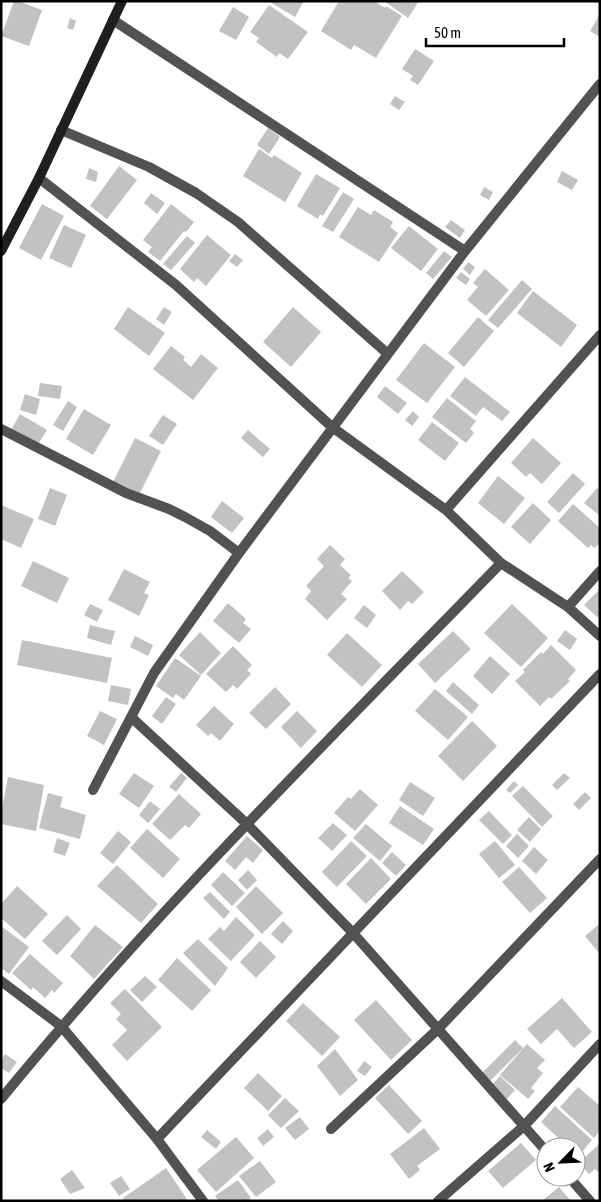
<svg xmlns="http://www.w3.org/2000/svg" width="601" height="1202" font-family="'Asap Condensed',sans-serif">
  <rect width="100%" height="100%" fill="#fff"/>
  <path fill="#c2c2c2" d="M14,1H18L42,10L29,46L1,36Z
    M268,1H304L295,17Z
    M339,1H374L385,8L386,6L402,16L376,58L354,45L351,50L321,31Z
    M384,1H419L408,18Z
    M269,5L308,32L288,59L279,53L277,57L256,42L259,38L250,32Z
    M233,7L249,17L236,40L219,31Z
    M600,14V37L590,31Z
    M70,18L76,21L73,30L67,28Z
    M415,49L434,61L418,85L410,80L413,76L402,69Z
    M395,96L405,102L399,110L390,104Z
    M268,128L280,137L269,154L257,145Z
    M259,149L272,158L274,155L302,173L285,202L243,176Z
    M119,166L137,180L107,219L90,206Z
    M89,168L98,172L96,182L86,179Z
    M562,171L578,180L572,190L557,182Z
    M316,174L340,188L323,216L320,214L318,219L297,206Z
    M484,187L493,192L489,200L480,195Z
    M343,192L354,199L333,232L322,226Z
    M151,193L165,203L157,214L144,203Z
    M42,204L64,216L41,260L19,248Z
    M171,204L194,222L186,232L184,231L160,261L148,252L152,247L143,240Z
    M358,207L371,215L374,210L393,222L390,227L398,233L379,262L339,237Z
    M451,220L465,230L460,238L445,227Z
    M64,225L86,235L71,268L49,258Z
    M409,226L438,249L421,271L391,248Z
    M207,235L231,255L206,286L197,278L194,282L180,269Z
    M187,236L195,243L171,270L163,264Z
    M444,251L452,257L433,279L426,273Z
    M235,254L243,260L237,267L229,261Z
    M468,262L475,267L470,275L463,269Z
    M485,269L509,290L486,316L467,300L478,287L473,283Z
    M461,272L470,279L466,285L456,278Z
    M522,280L532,289L498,328L488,320Z
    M533,291L577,325L561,347L517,313Z
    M128,307L165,333L149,356L114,329Z
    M164,307L172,312L164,325L156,319Z
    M293,307L321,332L291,367L263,342Z
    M478,317L494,331L464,367L448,353Z
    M424,343L455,367L427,403L396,380Z
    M171,346L185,357L183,360L191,367L201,354L218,368L193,400L153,369Z
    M465,377L510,412L502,421L483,407L476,416L450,396Z
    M40,383L62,386L60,399L38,396Z
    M385,386L407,403L398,414L377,397Z
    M25,394L40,399L36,415L20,410Z
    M447,398L476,421L470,429L474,433L466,443L432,417Z
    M68,401L77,407L63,431L53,425Z
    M84,409L111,425L93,455L66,439Z
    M413,411L419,417L412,426L405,420Z
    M20,414L47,430L37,446L11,430Z
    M163,415L177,424L163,445L149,436Z
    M432,422L459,443L445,461L418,440Z
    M248,430L270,449L263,457L241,438Z
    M135,438L161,451L139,495L113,482Z
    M533,438L561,463L542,484L530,473L526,477L511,463Z
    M573,473L585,484L559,513L547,502Z
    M498,476L525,498L504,524L478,503Z
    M50,488L67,495L55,526L38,519Z
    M597,488L600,491V516L584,503Z
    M222,501L244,518L232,533L211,517Z
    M533,503L551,520L530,544L511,527Z
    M573,504L600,528V542L595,548L591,545L588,548L558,521Z
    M1,505L34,519L21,548L1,539Z
    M330,545L345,559L340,565L351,575L348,578L352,581L341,594L347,599L327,620L305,599L311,591L306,586L324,566L317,559Z
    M33,561L69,578L57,603L21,586Z
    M124,569L150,582L144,593L149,595L139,616L108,600Z
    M402,571L424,592L412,604L408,601L400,610L382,591Z
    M600,589V615L597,617L584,605Z
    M228,603L246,619L243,623L251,629L239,643L213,621Z
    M90,604L103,610L97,622L84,615Z
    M512,604L548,638L521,667L484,633Z
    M364,605L376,615L367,628L354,618Z
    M90,625L115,631L111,645L87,638Z
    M565,630L577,639L570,650L557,641Z
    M453,631L471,649L435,683L418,664Z
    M200,632L221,653L201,675L179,655Z
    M347,633L382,665L362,687L327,655Z
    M135,636L153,645L148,656L130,647Z
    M22,640L112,658L107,683L17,665Z
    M551,645L576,670L568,679L570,681L551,699L549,697L540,706L515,681L525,672L523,670L541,652L543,654Z
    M233,646L252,665L247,670L251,674L237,689L233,685L226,692L206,674Z
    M490,656L510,674L492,694L473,676Z
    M175,658L201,676L184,700L176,694L173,698L156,686Z
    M453,682L479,705L472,714L446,691Z
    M111,685L131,689L128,705L108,701Z
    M275,687L291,704L266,729L249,713Z
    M435,689L468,717L448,740L415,711Z
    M166,697L176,704L162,724L152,716Z
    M214,706L234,724L220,741L211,733L208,736L196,725Z
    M100,711L117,719L104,745L87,736Z
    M297,711L317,731L301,748L281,727Z
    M472,721L497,746L463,781L438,756Z
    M134,773L154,786L139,808L119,794Z
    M181,773L187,778L176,792L169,787Z
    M564,773L570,778L557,790L552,785Z
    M8,777L44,785L36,831L1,824V813Z
    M514,781L518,785L510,793L506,790Z
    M410,782L435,798L423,816L399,800Z
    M523,786L553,816L542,827L512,796Z
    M360,789L378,805L355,831L334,813L348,797L351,799Z
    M585,792L591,798L579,810L573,804Z
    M48,793L63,797L60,807L86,815L80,839L39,828Z
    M179,794L201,814L189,828L185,825L170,840L152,824Z
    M150,801L160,809L148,823L139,815Z
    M400,806L434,829L423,845L389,823Z
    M489,811L512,835L503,844L479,820Z
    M529,817L541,829L530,842L517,830Z
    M333,823L347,835L332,851L318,838Z
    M366,824L392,846L380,861L353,838Z
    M147,829L180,859L163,878L130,848Z
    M118,831L131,842L113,864L100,853Z
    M517,834L529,846L518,858L506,846Z
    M247,836L263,850L253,863L246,857L235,870L225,861Z
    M57,838L70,843L65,856L53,852Z
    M351,841L367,856L337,887L322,872Z
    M495,841L515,865L499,878L479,854Z
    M534,847L548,860L536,874L522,861Z
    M392,852L406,865L396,876L382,863Z
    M371,858L391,879L366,904L346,884Z
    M117,865L158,904L141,923L97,886Z
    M519,867L547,898L530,913L502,882Z
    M248,870L257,880L247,890L238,880Z
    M223,872L245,893L232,906L211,885Z
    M17,886L48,914L25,939L1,918V904Z
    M256,886L283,913L262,934L236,907Z
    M210,892L230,912L224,919L203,898Z
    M67,915L81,929L57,955L42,941Z
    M236,917L255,935L231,961L208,939L220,927L224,931Z
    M283,921L293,931L282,944L271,934Z
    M95,925L123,947L94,979L70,956Z
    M598,925L600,927V951L598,952L585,936Z
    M1,926L29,947L9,974L1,968Z
    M198,939L228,968L215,986L183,953Z
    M260,941L276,957L256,978L240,962Z
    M30,954L63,983L54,993L52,990L45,998L33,987L31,990L12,973Z
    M177,958L211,990L192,1011L158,980Z
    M145,976L157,987L142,1002L130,990Z
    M125,989L162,1027L127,1061L112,1045L127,1030L116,1019L121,1014L110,1003Z
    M562,998L592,1032L574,1048L557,1029L541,1044L527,1029Z
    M376,1000L412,1040L391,1060L354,1020Z
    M303,1003L340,1037L322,1056L286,1021Z
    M515,1040L523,1048L490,1081L482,1073Z
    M527,1044L545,1060L537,1068L543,1073L531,1088L535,1091L528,1099L500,1075Z
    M335,1049L358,1080L340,1096L317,1066Z
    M5,1054L17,1062L9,1073L1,1068V1060Z
    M364,1061L372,1067L365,1076L357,1071Z
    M258,1073L282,1096L268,1111L244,1088Z
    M500,1076L515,1090L507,1099L492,1085Z
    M389,1085L422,1121L408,1134L375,1098Z
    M578,1087L600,1106V1131L594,1138L560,1107Z
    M285,1098L299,1111L281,1128L268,1115Z
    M555,1106L592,1140L576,1159V1147H568L541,1122Z
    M300,1117L309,1129L295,1140L285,1128Z
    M424,1128L440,1149L417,1166L420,1170L409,1179L390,1154Z
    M268,1129L274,1137L263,1146L257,1138Z
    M207,1130L221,1142L216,1149L201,1137Z
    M236,1137L254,1158L216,1192L197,1170Z
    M521,1143L536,1160L503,1188L488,1171Z
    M600,1143V1170L598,1172L595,1169L589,1174L579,1163Z
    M260,1161L276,1182L256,1197L239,1176Z
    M166,1168L187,1199L184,1201H124L123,1198Z
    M72,1170L85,1188L70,1194L60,1179Z
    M121,1176L130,1189L119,1196L110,1183Z
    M238,1180L251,1198L247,1201H219L215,1196Z
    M559,1187L571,1201H542Z"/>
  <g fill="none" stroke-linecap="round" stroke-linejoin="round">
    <path stroke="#525252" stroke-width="10" d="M113,20L465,251
      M61,130L149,167L196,193L238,222L388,354
      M39,178L176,285L332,427L446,510L501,563L568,607L600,636
      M1,429L126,493L169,509L185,517L210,531L239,553
      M446,510L600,335
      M568,607L600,571
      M131,717L247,824L353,933L546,1151
      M93,790L154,673L239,553L465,251L600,84
      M1,981L61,1026L157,1139L203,1201
      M1,1099C156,910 331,738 501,563
      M331,1129L438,1029L600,859
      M157,1139L600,674
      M569,1177L590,1201
      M438,1201L524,1126L600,1044"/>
    <path stroke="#1f1f1f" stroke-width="10" d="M1,251L39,178L122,1"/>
  </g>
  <rect width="601" height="1202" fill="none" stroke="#000000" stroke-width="5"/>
  <g transform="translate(561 1162) rotate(246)"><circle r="24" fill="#ffffff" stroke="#999999"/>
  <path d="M0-4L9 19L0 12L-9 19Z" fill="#000000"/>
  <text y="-8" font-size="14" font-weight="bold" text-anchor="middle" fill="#000000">N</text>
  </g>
  <path d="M426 38v8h138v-8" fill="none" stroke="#000000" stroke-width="2.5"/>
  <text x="434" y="38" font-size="15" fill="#000000" stroke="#ffffff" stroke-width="4" paint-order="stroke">50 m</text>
</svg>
